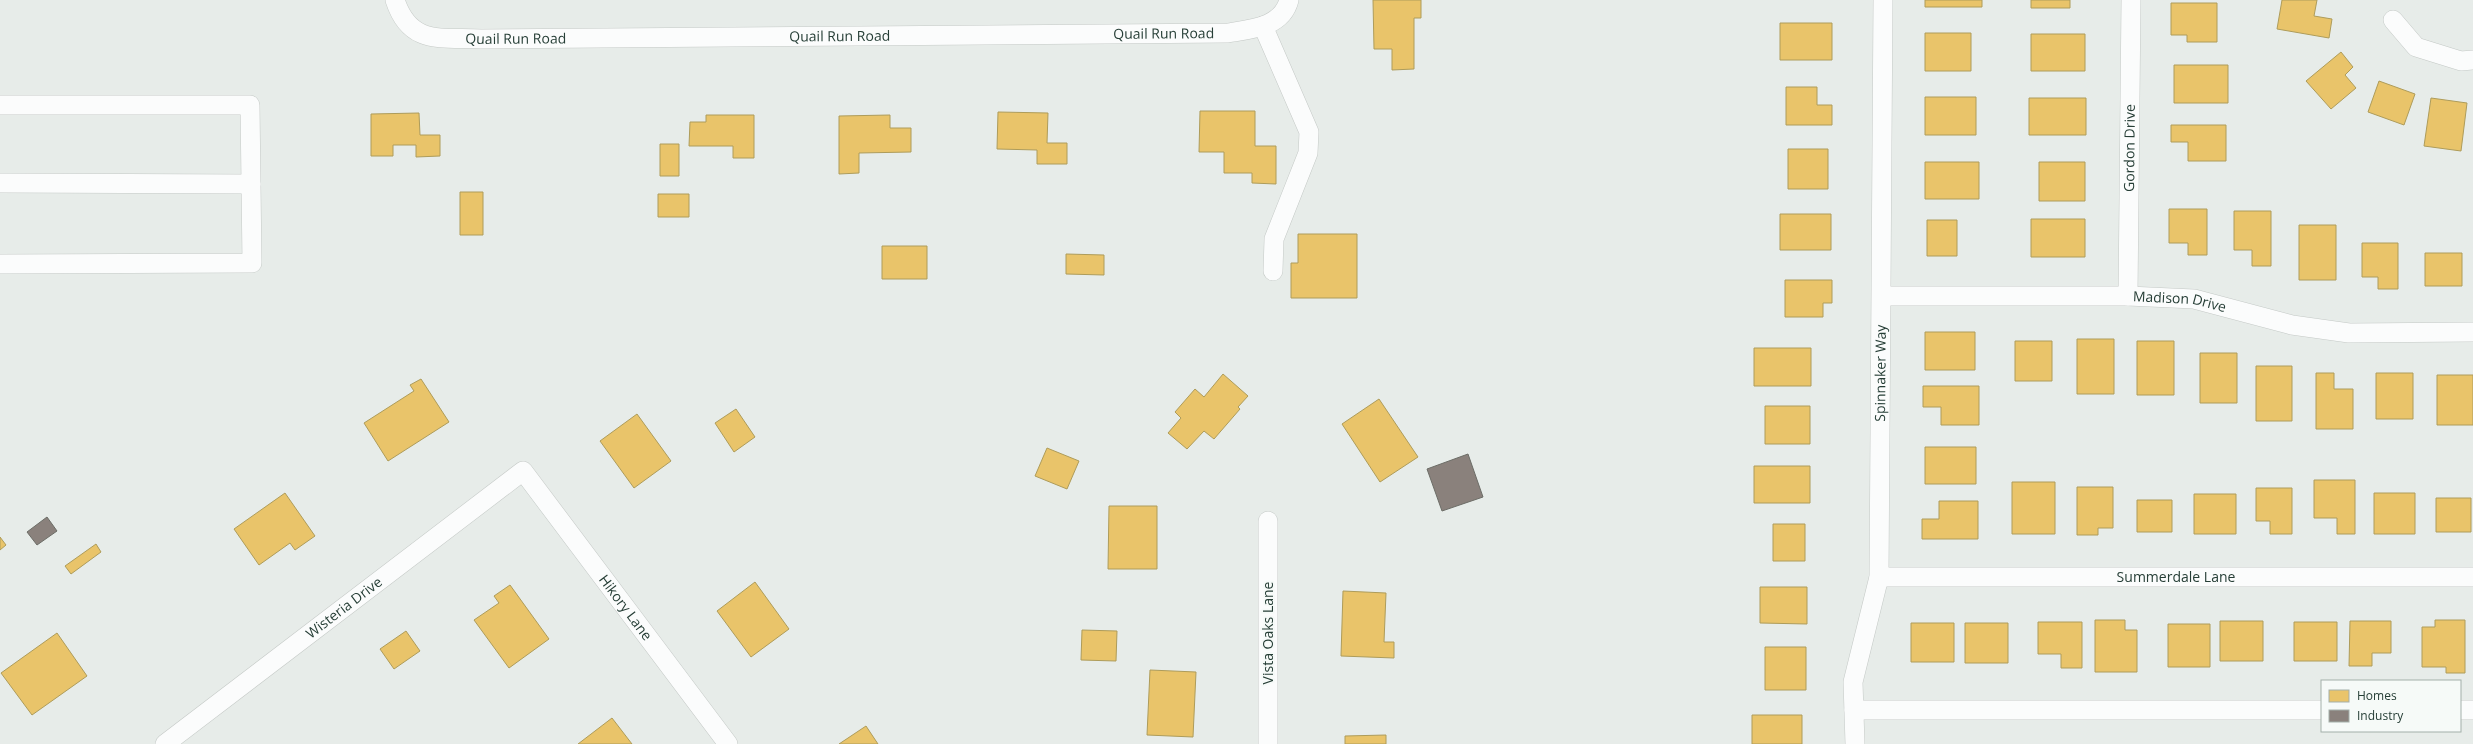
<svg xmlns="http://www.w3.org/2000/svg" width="2473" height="744" font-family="'Open Sans',sans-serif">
  <rect width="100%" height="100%" fill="#e7ece9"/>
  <path fill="#e9c46a" stroke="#ae9c5a" d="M1373,0H1421V18H1414V69L1392,70V49H1374Z
    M1925,0H1982V7H1925Z
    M2031,0H2070V8H2031Z
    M2282,0H2317L2314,16L2332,19L2329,38L2277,29Z
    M2171,3H2217V42H2187V35H2171Z
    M1780,23H1832V60H1780Z
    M1925,33H1971V71H1925Z
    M2031,34H2085V71H2031Z
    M2341,52L2353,67L2345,75L2356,88L2331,109L2306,81Z
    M2174,65H2228V103H2174Z
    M2379,81L2415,94L2404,125L2368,112Z
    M1786,87H1817V105H1832V125H1786Z
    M1925,97H1976V135H1925Z
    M2029,98H2086V135H2029Z
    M2431,98L2467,103L2461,151L2424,146Z
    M1200,111H1255V146H1276V184L1252,183V173H1224V152H1199Z
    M998,112L1048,113L1047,143H1067V164H1037V150L997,149Z
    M419,113L420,135H440V156L416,157V145H393V156H371V114Z
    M706,115H754V158H733V146H689L690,122H706Z
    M890,115V128H911V152L859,153V173L839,174V116Z
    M2171,125H2226V161H2188V142H2171Z
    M660,144H679V176H660Z
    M1788,149H1828V189H1788Z
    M1925,162H1979V199H1925Z
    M2039,162H2085V201H2039Z
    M460,192H483V235H460Z
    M658,194H689V217H658Z
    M2169,209H2207V255H2188V243H2169Z
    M2234,211H2271V266H2252V250H2234Z
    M1780,214H1831V250H1780Z
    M2031,219H2085V257H2031Z
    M1927,220H1957V256H1927Z
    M2299,225H2336V280H2299Z
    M1298,234H1357V298H1291V263H1298Z
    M2362,243H2398V289H2378V277H2362Z
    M882,246H927V279H882Z
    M2425,253H2462V286H2425Z
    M1066,254L1104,255V275L1066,274Z
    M1785,280H1832V303H1823V317H1785Z
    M1925,332H1975V370H1925Z
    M2077,339H2114V394H2077Z
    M2015,341H2052V381H2015Z
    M2137,341H2174V395H2137Z
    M1754,348H1811V386H1754Z
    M2200,353H2237V403H2200Z
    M2256,366H2292V421H2256Z
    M2316,373H2334V389H2353V429H2316Z
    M2376,373H2413V419H2376Z
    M1223,374L1248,396L1238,407L1240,409L1214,439L1204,431L1187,449L1168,433L1181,418L1175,412L1195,389L1204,397Z
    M2437,375H2473V425H2437Z
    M421,379L449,422L388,461L364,423L414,391L410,385Z
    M1923,386H1979V425H1941V407H1923Z
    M1379,399L1418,457L1380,482L1342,424Z
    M1765,406H1810V444H1765Z
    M736,409L755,437L734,452L715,423Z
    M637,414L671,461L634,488L600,441Z
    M1925,447H1976V484H1925Z
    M1047,448L1079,461L1067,489L1035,476Z
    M1754,466H1810V503H1754Z
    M2314,480H2355V534H2337V518H2314Z
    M2012,482H2055V534H2012Z
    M2077,487H2113V528H2098V535H2077Z
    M2256,488H2292V534H2270V521H2256Z
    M285,493L315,536L295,550L290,543L259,565L234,529Z
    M2374,493H2415V534H2374Z
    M2194,494H2236V534H2194Z
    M2436,498H2471V532H2436Z
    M2137,500H2172V532H2137Z
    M1939,501H1978V539H1922V519H1939Z
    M1109,506H1157V569H1108Z
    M1773,524H1805V561H1773Z
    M0,537L6,545L0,550Z
    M96,544L101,552L71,574L65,566Z
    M755,582L789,629L751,657L717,611Z
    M510,585L549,639L509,668L474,620L499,603L494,596Z
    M1760,587H1807V624L1760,623Z
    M1343,591L1386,593L1384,642H1394V658L1341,656Z
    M2095,620H2125V630H2137V672H2095Z
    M2435,620H2465V673H2446V667H2422V627H2435Z
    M2220,621H2263V661H2220Z
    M2350,621H2391V653H2372V666H2349Z
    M2038,622H2082V668H2061V654H2038Z
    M2294,622H2337V661H2294Z
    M1911,623H1954V662H1911Z
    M1965,623H2008V663H1965Z
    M2168,624H2210V667H2168Z
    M1082,630L1117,631L1116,661L1081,660Z
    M406,631L420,651L394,669L380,649Z
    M57,633L87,676L32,715L1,673Z
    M1765,647H1806V690H1765Z
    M1150,670L1196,672L1193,737L1147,735Z
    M1752,715H1802V744H1752Z
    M612,718L632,744H578Z
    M866,726L878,744H839Z
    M1386,735V744H1345V736Z"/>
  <path fill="#8a817c" stroke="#6c6d67" d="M1468,454L1483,497L1442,511L1427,469Z
    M47,517L57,531L37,545L27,532Z"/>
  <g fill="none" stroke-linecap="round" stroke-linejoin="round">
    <g stroke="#c4c9c6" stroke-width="20">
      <g id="minor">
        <path id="s1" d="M395,0C410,46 441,37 481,39L1228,33C1252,29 1282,27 1289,0"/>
        <path d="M2393,20L2416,47L2461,61L2473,60"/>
        <path d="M1263,26L1309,132L1308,153L1274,239L1273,271"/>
        <path d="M0,105H250L252,263L0,264"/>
        <path d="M0,183L251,184"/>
        <path id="s2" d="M1882,296H2128L2194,299L2292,325L2349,333L2473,332"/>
        <path id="s3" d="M2128,296L2131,0"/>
        <path d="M1268,521V744"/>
        <path id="s4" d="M1879,577H2473"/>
        <path d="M1854,710H2322"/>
        <path d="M2460,710H2473"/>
        <path id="s5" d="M165,744L523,471L728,744"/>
        <path id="s6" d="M1855,744L1853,682L1879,577L1883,0"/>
      </g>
    </g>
    <use href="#minor" stroke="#fbfcfc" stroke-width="19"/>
  </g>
  <g text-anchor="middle" stroke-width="4" stroke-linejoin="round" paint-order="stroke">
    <g font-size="14" fill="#263e36" stroke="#f6faf8">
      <text dy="5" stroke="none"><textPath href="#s1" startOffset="787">Quail Run Road</textPath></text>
      <text dy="5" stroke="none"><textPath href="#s1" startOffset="463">Quail Run Road</textPath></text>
      <text dy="5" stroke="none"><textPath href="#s1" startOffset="139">Quail Run Road</textPath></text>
      <text dy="5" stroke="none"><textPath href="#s3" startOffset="148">Gordon Drive</textPath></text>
      <text dy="5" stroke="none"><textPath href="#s2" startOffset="298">Madison Drive</textPath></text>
      <text dy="5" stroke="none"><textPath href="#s6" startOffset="374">Spinnaker Way</textPath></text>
      <text dy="5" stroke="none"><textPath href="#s4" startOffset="297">Summerdale Lane</textPath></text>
      <text dy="5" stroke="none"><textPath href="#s5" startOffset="225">Wisteria Drive</textPath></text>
      <text dy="5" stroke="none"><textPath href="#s5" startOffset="621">Hikory Lane</textPath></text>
      <text transform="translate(1268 633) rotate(-90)" y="5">Vista Oaks Lane</text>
    </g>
  </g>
  <rect x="2321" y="680" width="140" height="52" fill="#f6faf8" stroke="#a3afaa"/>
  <rect x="2329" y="690" width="20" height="12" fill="#e9c46a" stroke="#a3afaa"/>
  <text x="2357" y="700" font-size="12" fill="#263e36">Homes</text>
  <rect x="2329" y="710" width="20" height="12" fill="#8a817c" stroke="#a3afaa"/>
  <text x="2357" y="720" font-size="12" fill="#263e36">Industry</text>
</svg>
